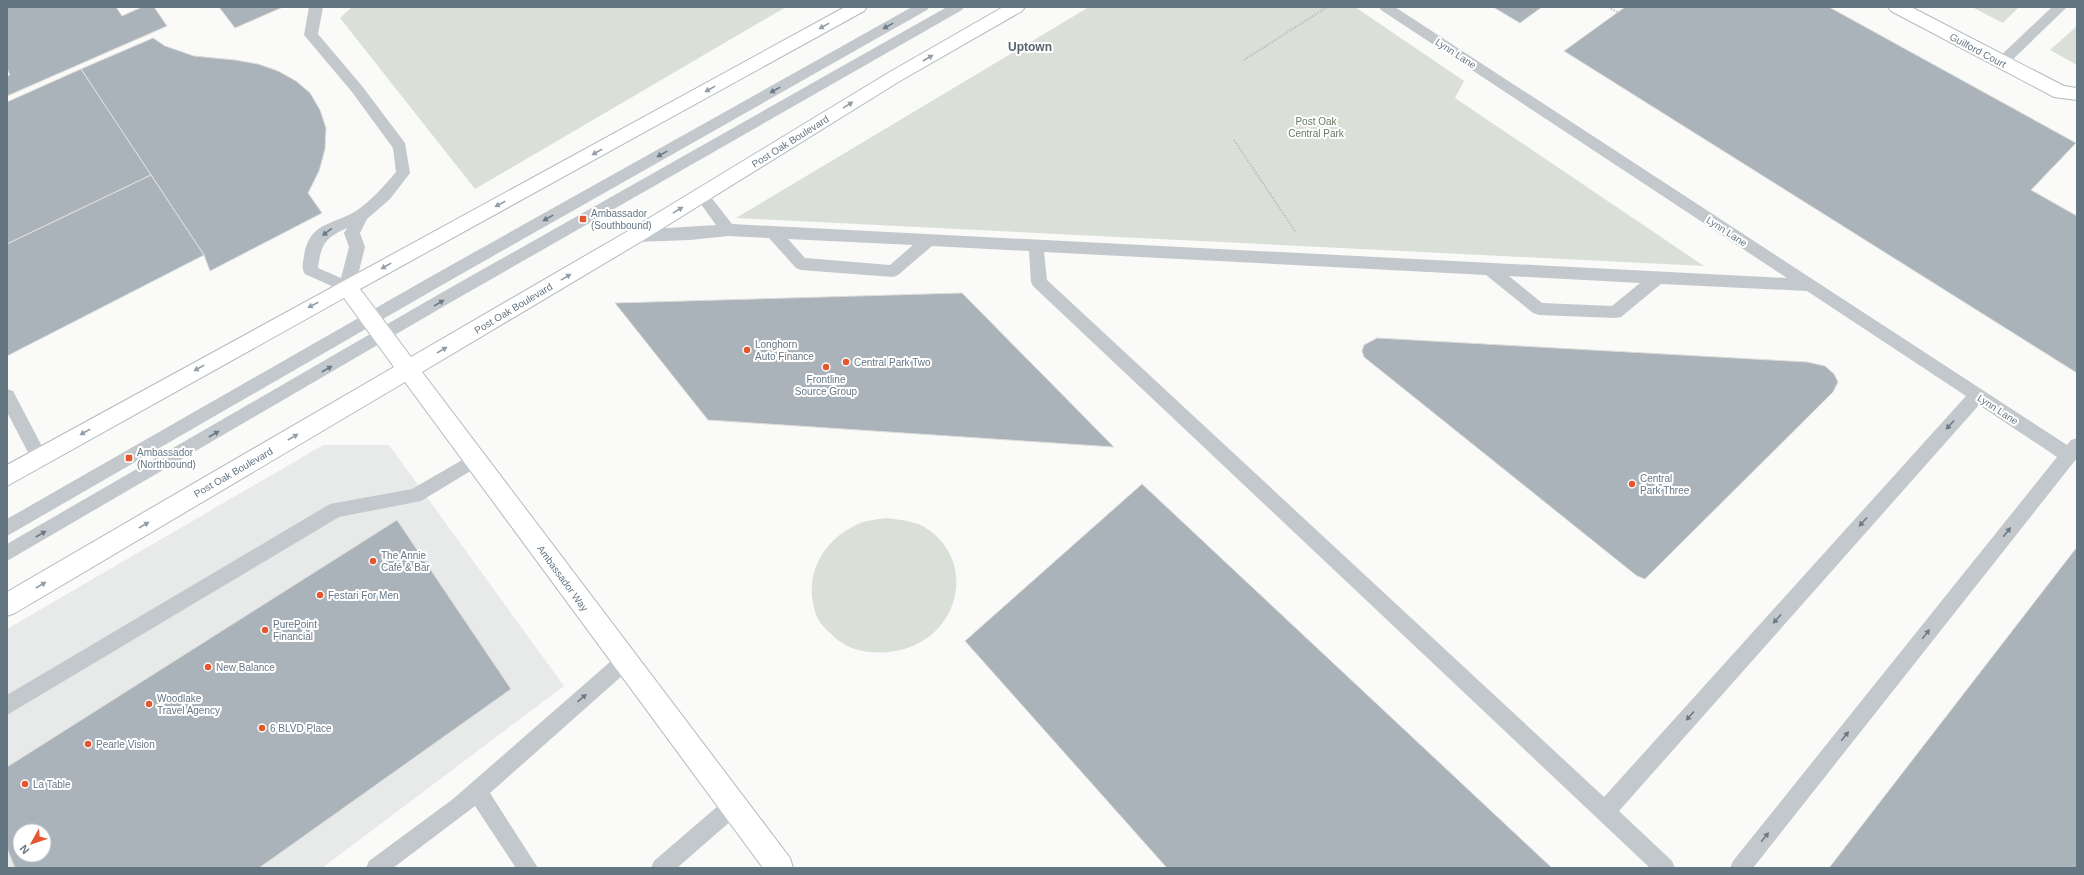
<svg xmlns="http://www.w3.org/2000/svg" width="2084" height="875" font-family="Arial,sans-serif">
  <rect width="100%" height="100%" fill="#fafaf8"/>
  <path fill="#e8e9e9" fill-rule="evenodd" d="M323,445H389L564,686L322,868H7V629ZM20,831H44V855H20Z"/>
  <path fill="#dadfd7" d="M352,7H786L475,189L340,18Z
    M1089,7H1355L1464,81L1455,98L1704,266L736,218Z
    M1972,7H2019L2003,23Z
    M2077,26V65L2050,50Z
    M886,518C901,520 917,521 929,530C961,553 965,595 941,625C921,650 884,658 855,649C843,646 833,636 824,627C816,620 813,606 812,596C809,563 831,534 863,522C870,520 879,519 886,518Z"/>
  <path fill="#aab3b9" stroke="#dcdcda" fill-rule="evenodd" d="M7,7H116L122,16L142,7H154L167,26L7,96V76L10,75L7,69Z
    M219,7H283L235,28Z
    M1493,7H1542L1520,23Z
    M1625,7H1829L2076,143L2031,190L2077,216V373L1564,51Z
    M153,38L165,46L194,56L235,60L258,64L278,71L296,81L310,93L320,110L326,128L325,149L319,171L308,193L322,213L210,271L204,255L81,69Z
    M81,69L151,175L7,244V102Z
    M151,175L204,255L7,356V244Z
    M962,293L1114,447L708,420L615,303Z
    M1377,338L1807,362L1825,366L1834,374L1838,382L1833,392L1645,579L1637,576L1364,357L1362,351L1364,345Z
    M1142,484L1552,868H1167L965,641Z
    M397,520L511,689L259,868H15L7,848V767ZM20,831H44V855H20Z
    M2077,547V868H1829Z"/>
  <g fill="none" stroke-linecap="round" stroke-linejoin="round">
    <g stroke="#b3babf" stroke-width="2">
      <path id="secondary" d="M845,7H867L864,11L360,289L411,357L628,231L888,73L1003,7H1025L1022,11L900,81L642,241L422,372L790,858L793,868H763L405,382L15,613L7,616V592L394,367L344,298L7,486V465Z
        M1888,7H1911L2064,86L2077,88V100L2054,97L1891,11Z"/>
    </g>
    <path stroke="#bbbfc2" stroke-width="2" stroke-dasharray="1.5 1.5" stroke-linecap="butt" d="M1608,7L1617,12
      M1244,60L1327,7
      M1234,140L1295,231"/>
    <path fill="#c3c8cc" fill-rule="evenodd" d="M309,7H323L318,34L362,86L405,143L410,173L390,199L367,219L360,233L365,247L355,287L353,291L347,293L305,274C301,268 303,263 304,256C309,222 333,225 356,211C372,200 384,186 396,172L393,148L352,92L304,35ZM347,228L344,233L349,247L341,278L318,268C321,244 325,238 347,228Z
      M912,7H929L927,10L442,285L7,536V519L430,277Z
      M947,7H964L962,10L453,301L7,561V544L441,293Z
      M1379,7H1395L2067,445L2071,440L2077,438V458L1753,868H1730L1733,861L2057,457L1979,405L1619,811L1672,861L1675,868H1650L1033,286L1031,282L1029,251L932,246L898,275L893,277L801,270L796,268L769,238L728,236L690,240L635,242L630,240L627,236L630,232L635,230L716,225L695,196L697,192L702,190L707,192L732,224L1787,278L1381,10ZM788,239L913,245L890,265L805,258ZM1044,252L1486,275L1533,313L1539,315L1615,318L1621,317L1661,284L1807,291L1966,396L1604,797L1047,280ZM1509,276L1640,283L1612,306L1542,303Z
      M2052,7H2067L2006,66H1996L1994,63L1996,60Z
      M7,389L13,391L45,452L48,457L45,462L39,464L33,462L7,412Z
      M476,452L482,454L485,459L482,464L421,501L339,517L7,715V695L330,504L412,489Z
      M625,652L632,655L634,661L632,667L490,793L538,868H516L475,806L393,868H366L369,861L453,799L618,655Z
      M733,796L740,799L743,806L740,813L677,868H651L654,861L726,799Z"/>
    <use href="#secondary" fill="#fff" fill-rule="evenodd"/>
  </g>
  <defs><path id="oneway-solid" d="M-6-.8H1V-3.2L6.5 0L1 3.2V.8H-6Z"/></defs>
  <g fill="#939fa8">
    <use href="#oneway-solid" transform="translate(824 26) rotate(151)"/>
    <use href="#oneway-solid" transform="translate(928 58) rotate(-30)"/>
    <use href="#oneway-solid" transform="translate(710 89) rotate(151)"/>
    <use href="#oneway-solid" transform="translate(848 105) rotate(-32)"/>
    <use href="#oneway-solid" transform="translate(597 152) rotate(151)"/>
    <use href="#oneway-solid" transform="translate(500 204) rotate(152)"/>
    <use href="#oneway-solid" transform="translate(678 210) rotate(-31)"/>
    <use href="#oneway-solid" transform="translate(386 266) rotate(151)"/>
    <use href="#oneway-solid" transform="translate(566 277) rotate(-31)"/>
    <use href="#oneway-solid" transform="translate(313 305) rotate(152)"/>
    <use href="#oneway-solid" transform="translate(442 350) rotate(-30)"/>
    <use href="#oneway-solid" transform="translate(199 368) rotate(151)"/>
    <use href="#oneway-solid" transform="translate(85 432) rotate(151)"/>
    <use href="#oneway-solid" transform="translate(293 437) rotate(-30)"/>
    <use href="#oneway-solid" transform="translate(144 525) rotate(-30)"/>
    <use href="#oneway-solid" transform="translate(41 585) rotate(-30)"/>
  </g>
  <g fill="#6a7a87">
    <use href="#oneway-solid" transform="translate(888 26) rotate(151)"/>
    <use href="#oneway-solid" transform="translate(775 90) rotate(151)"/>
    <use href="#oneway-solid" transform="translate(662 154) rotate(151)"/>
    <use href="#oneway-solid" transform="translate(548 218) rotate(151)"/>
    <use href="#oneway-solid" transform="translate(327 232) rotate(142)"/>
    <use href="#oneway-solid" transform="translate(439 303) rotate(-31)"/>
    <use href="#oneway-solid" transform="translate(327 369) rotate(-30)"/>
    <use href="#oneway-solid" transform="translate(1950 425) rotate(132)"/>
    <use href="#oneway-solid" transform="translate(214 434) rotate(-30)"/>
    <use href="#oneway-solid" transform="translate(1863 522) rotate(132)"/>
    <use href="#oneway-solid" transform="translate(2007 532) rotate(-51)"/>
    <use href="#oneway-solid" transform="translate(41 534) rotate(-30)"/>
    <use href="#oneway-solid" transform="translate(1777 619) rotate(132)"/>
    <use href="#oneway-solid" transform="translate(1926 634) rotate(-51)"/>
    <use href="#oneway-solid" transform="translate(582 698) rotate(-41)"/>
    <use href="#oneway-solid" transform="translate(1690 716) rotate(132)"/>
    <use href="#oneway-solid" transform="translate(1845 736) rotate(-51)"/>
    <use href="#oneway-solid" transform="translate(1765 837) rotate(-51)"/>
  </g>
  <g fill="#e4572e" stroke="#fff" stroke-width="1.5">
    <rect x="579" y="215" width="8" height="8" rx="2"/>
    <circle cx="747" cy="350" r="4"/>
    <circle cx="846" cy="362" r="4"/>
    <circle cx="826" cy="367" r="4"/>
    <rect x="125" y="454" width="8" height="8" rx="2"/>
    <circle cx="1632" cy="484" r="4"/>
    <circle cx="373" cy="561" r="4"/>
    <circle cx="320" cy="595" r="4"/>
    <circle cx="265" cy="630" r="4"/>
    <circle cx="208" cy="667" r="4"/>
    <circle cx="149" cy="704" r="4"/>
    <circle cx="262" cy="728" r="4"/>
    <circle cx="88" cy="744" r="4"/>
    <circle cx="25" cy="784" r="4"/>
  </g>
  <g text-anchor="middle" stroke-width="4" stroke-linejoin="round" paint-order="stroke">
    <g font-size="10" fill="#657683" stroke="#fff">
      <text transform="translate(1978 50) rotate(28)" y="4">Guilford Court</text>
      <text transform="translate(1456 53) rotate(33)" y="4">Lynn Lane</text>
      <text transform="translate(790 141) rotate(-32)" y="4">Post Oak Boulevard</text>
      <text transform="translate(1727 231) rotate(33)" y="4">Lynn Lane</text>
      <text transform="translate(513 308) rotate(-31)" y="4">Post Oak Boulevard</text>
      <text transform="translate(1998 409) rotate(33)" y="4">Lynn Lane</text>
      <text transform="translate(233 472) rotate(-30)" y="4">Post Oak Boulevard</text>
      <text transform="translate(563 578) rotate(54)" y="4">Ambassador Way</text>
    </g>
    <g font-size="10" fill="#687a64" stroke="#fff">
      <text x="1316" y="125">Post Oak<tspan x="1316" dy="12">Central Park</tspan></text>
    </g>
    <g font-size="10" fill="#657683" stroke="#fff" text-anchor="start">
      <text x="591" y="217">Ambassador<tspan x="591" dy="12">(Southbound)</tspan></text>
      <text x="755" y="348">Longhorn<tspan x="755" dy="12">Auto Finance</tspan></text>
      <text x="854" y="366">Central Park Two</text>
      <text x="826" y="383" text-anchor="middle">Frontline<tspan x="826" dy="12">Source Group</tspan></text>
      <text x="137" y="456">Ambassador<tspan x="137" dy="12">(Northbound)</tspan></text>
      <text x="1640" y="482">Central<tspan x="1640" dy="12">Park Three</tspan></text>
      <text x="381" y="559">The Annie<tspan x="381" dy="12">Café &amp; Bar</tspan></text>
      <text x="328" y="599">Festari For Men</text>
      <text x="273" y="628">PurePoint<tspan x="273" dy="12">Financial</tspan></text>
      <text x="216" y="671">New Balance</text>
      <text x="157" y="702">Woodlake<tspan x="157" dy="12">Travel Agency</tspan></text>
      <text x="270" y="732">6 BLVD Place</text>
      <text x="96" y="748">Pearle Vision</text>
      <text x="33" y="788">La Table</text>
    </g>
    <g font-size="12" font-weight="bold" fill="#57646e" stroke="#fff">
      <text x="1030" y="51">Uptown</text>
    </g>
  </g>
  <rect width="2084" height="875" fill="none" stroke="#657683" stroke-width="16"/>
  <g transform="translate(32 843) rotate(230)"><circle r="19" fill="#ffffff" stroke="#c1c8cd"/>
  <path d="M0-3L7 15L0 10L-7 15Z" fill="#e4572e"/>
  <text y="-6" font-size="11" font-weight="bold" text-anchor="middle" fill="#657683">N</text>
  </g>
</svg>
